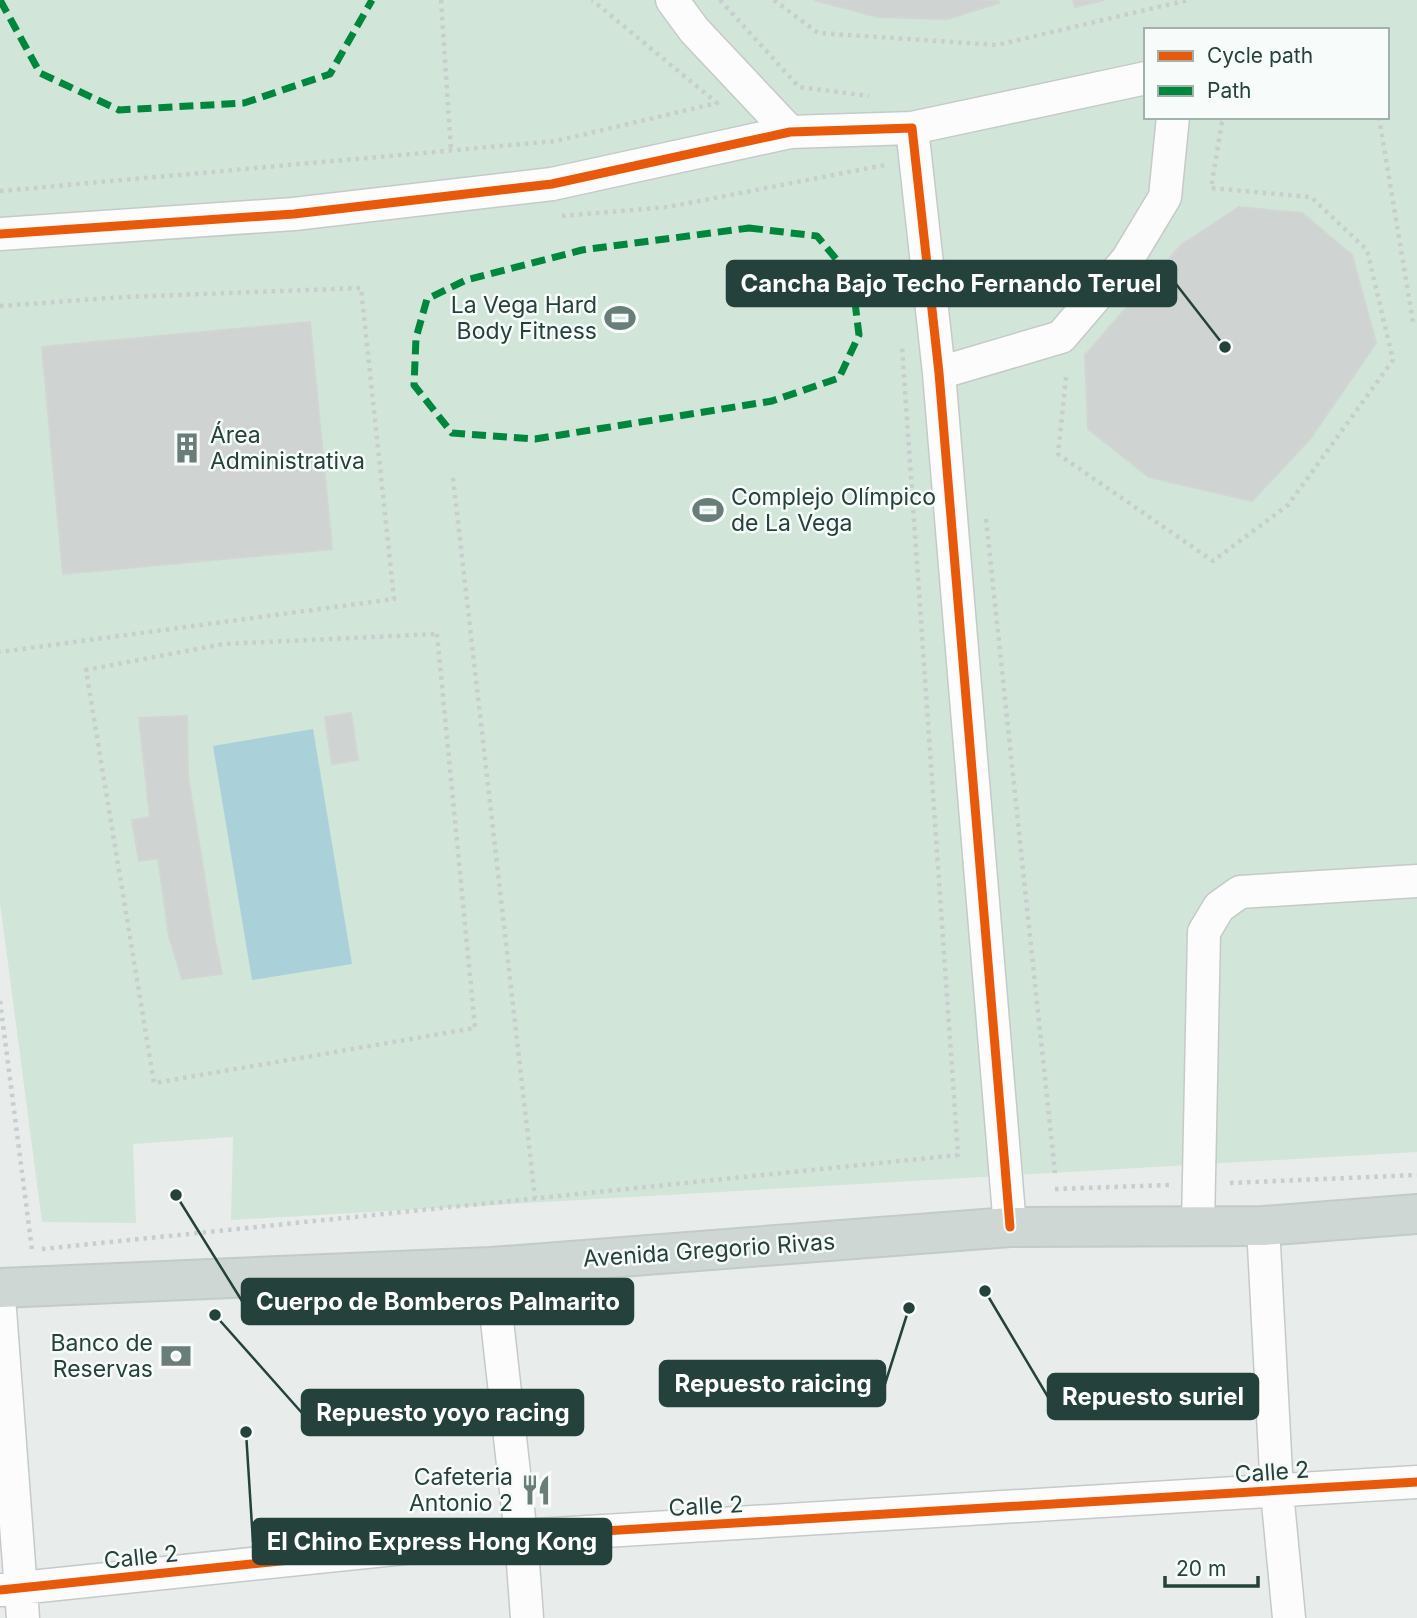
<svg xmlns="http://www.w3.org/2000/svg" width="1417" height="1618" font-family="Inter,sans-serif">
  <rect width="100%" height="100%" fill="#e8edeb"/>
  <path fill="#d2e5d9" fill-rule="evenodd" d="M0,0H1417V1152L231,1220L233,1137L133,1144L136,1223L42,1222L0,903ZM1146,30H1387V117H1146Z"/>
  <path fill="#aad0d9" d="M313,729L352,964L252,980L213,746Z"/>
  <path fill="#cfd4d2" stroke="#d1d6d4" stroke-width="2" d="M814,0H998L999,3L947,19L878,17Z
    M1073,0H1104L1075,7Z
    M1239,207L1302,213L1352,255L1376,343L1310,439L1252,501L1149,477L1088,429L1085,355L1181,245Z
    M310,322L332,549L63,574L42,347Z
    M351,713L358,760L332,764L325,717Z
    M187,716L188,777L215,941L222,974L182,979L169,936L158,858L139,861L132,820L150,817L139,718Z"/>
  <g fill="none" stroke-linecap="round" stroke-linejoin="round">
    <g stroke="#c5cac8" stroke-width="35">
      <path id="minor" d="M672,0L694,30L790,132
        M912,128L1146,78
        M0,234L294,214L552,184L790,132L912,128L939,373L1010,1227
        M939,373L1061,337L1127,260L1165,197L1173,117
        M1198,1226L1204,932L1219,907L1240,892L1417,881
        M1263,1226L1277,1492L1289,1618
        M491,1267L521,1536L527,1618
        M0,1310L23,1618
        M0,1590L521,1536L1417,1482"/>
    </g>
    <g stroke="#c3cbc9" stroke-width="42">
      <path id="major" d="M0,1288L491,1267L1010,1227L1263,1226L1417,1214"/>
    </g>
    <path stroke="#c7cecd" stroke-width="4.5" stroke-dasharray="3.5 5" stroke-linecap="butt" d="M441,0L451,151
      M720,0L799,87L869,96
      M774,0L818,33L997,45L1188,0
      M1309,30H1314
      M1379,117L1413,322
      M0,191L556,141L717,103L592,0
      M562,216L668,207L885,165
      M0,306L124,297L361,288L394,599L0,652
      M1066,377L1058,454L1213,561L1288,505L1393,360L1367,250L1311,197L1211,188L1222,122L1229,117
      M453,478L535,1198
      M986,519L1055,1173
      M437,634L475,1028L154,1083L86,670L223,644Z
      M0,1001L32,1250L34,1249
      M1230,1183L1417,1175
      M1055,1189L1169,1185
      M42,1249L958,1155L902,347"/>
    <use href="#minor" stroke="#fcfcfc" stroke-width="32"/>
    <use href="#major" stroke="#cfd7d5" stroke-width="38"/>
    <path stroke="#00873e" stroke-width="7" stroke-dasharray="14 7" stroke-linecap="butt" d="M0,0L40,73L119,110L244,103L330,74L372,0
      M749,228L817,236L852,278L859,335L839,378L772,401L535,439L452,433L414,385L416,338L427,299L466,280L582,250Z"/>
    <g stroke="#f7fbf9" stroke-width="13">
      <path id="cycleway" d="M0,234L294,214L552,184L790,132L912,128L939,373L1010,1227
        M0,1590L521,1536L1417,1482"/>
    </g>
    <use href="#cycleway" stroke="#e8590c" stroke-width="9"/>
  </g>
  <defs>
    <g id="stadium-bare" transform="scale(2.415)"><path d="M0-5a6.5 5 0 1 0 0 10a6.5 5 0 1 0 0-10ZM-3.5-1.8h7v3.6h-7Z" fill="#697d79" stroke="#f7fbf9" stroke-width="2.5" paint-order="stroke"/></g>
    <g id="building-bare" transform="scale(2.415)"><path d="M-4-6H4V6H1V3H-1V6H-4ZM-2.5-4.3h1.7v1.8h-1.7ZM.8-4.3h1.7v1.8H.8ZM-2.5-1h1.7V.8h-1.7ZM.8-1h1.7V.8H.8Z" fill="#697d79" stroke="#f7fbf9" stroke-width="2.5" paint-order="stroke"/></g>
    <g id="bank-bare" transform="scale(2.415)"><path d="M-6-4H6V4H-6ZM0-2.3a2.3 2.3 0 1 0 0 4.6a2.3 2.3 0 1 0 0-4.6Z" fill="#697d79" stroke="#f7fbf9" stroke-width="2.5" paint-order="stroke"/></g>
    <g id="restaurant-bare" transform="scale(2.415)"><path d="M-5-6h1v4h1v-4h1v4h1v-4h1v5L-1.5 .5V6h-2V.5L-5-1ZM5-6V6H3V1.5H1.5Q1.5-4 5-6Z" fill="#697d79" stroke="#f7fbf9" stroke-width="2.5" paint-order="stroke"/></g>
  </defs>
  <g fill-rule="evenodd">
    <use href="#stadium-bare" x="620" y="318"/>
    <use href="#building-bare" x="187" y="448"/>
    <use href="#stadium-bare" x="708" y="510"/>
    <use href="#bank-bare" x="176" y="1356"/>
    <use href="#restaurant-bare" x="536" y="1490"/>
  </g>
  <g text-anchor="middle" stroke-width="5" stroke-linejoin="round" paint-order="stroke">
    <g font-size="23" fill="#25413b" stroke="#f7fbf9" text-anchor="end">
      <text x="597" y="313">La Vega Hard<tspan x="597" dy="26">Body Fitness</tspan></text>
      <text x="210" y="443" text-anchor="start">Área<tspan x="210" dy="26">Administrativa</tspan></text>
      <text x="731" y="505" text-anchor="start">Complejo Olímpico<tspan x="731" dy="26">de La Vega</tspan></text>
      <text x="153" y="1351">Banco de<tspan x="153" dy="26">Reservas</tspan></text>
      <text x="513" y="1485">Cafeteria<tspan x="513" dy="26">Antonio 2</tspan></text>
    </g>
    <g font-size="23" fill="#25413b" stroke="#f7fbf9">
      <text transform="translate(709 1250) rotate(-4)" y="8">Avenida Gregorio Rivas</text>
      <text transform="translate(1272 1472) rotate(-4)" y="8">Calle 2</text>
      <text transform="translate(706 1506) rotate(-3)" y="8">Calle 2</text>
      <text transform="translate(141 1557) rotate(-6)" y="8">Calle 2</text>
    </g>
  </g>
  <path fill="none" stroke="#25413b" stroke-width="2.5" d="M1225 347L1176 284M176 1195L242 1301M909 1308L885 1384M985 1291L1048 1397M215 1315L302 1413M246 1432L253 1542"/>
  <g fill="#25413b" stroke="#f7fbf9" stroke-width="2.5">
    <circle cx="1225" cy="347" r="7"/>
    <circle cx="176" cy="1195" r="7"/>
    <circle cx="909" cy="1308" r="7"/>
    <circle cx="985" cy="1291" r="7"/>
    <circle cx="215" cy="1315" r="7"/>
    <circle cx="246" cy="1432" r="7"/>
  </g>
  <g fill="#25413b" stroke="#25413b" stroke-width="2.5">
    <rect x="727" y="261" width="449" height="45" rx="7"/>
    <rect x="242" y="1279" width="391" height="45" rx="7"/>
    <rect x="660" y="1361" width="225" height="45" rx="7"/>
    <rect x="1048" y="1374" width="210" height="45" rx="7"/>
    <rect x="302" y="1390" width="281" height="45" rx="7"/>
    <rect x="253" y="1519" width="358" height="45" rx="7"/>
  </g>
  <g font-size="24" text-anchor="middle" font-weight="bold" fill="#fff">
    <text x="951" y="292">Cancha Bajo Techo Fernando Teruel</text>
    <text x="438" y="1310">Cuerpo de Bomberos Palmarito</text>
    <text x="773" y="1392">Repuesto raicing</text>
    <text x="1153" y="1405">Repuesto suriel</text>
    <text x="443" y="1421">Repuesto yoyo racing</text>
    <text x="432" y="1550">El Chino Express Hong Kong</text>
  </g>
  <rect x="1144" y="28" width="245" height="91" fill="#f7fbf9" stroke="#a3b1ad" stroke-width="2"/>
  <rect x="1158" y="51" width="35" height="10" fill="#e8590c" stroke="#a3b1ad" stroke-width="2"/>
  <text x="1207" y="63" font-size="21" fill="#25413b">Cycle path</text>
  <rect x="1158" y="86" width="35" height="10" fill="#00873e" stroke="#a3b1ad" stroke-width="2"/>
  <text x="1207" y="98" font-size="21" fill="#25413b">Path</text>
  <path d="M1165 1576v10h93v-10" fill="none" stroke="#25413b" stroke-width="3.5"/>
  <text x="1176" y="1576" font-size="21" fill="#25413b" stroke="#f7fbf9" stroke-width="5" paint-order="stroke">20 m</text>
</svg>
